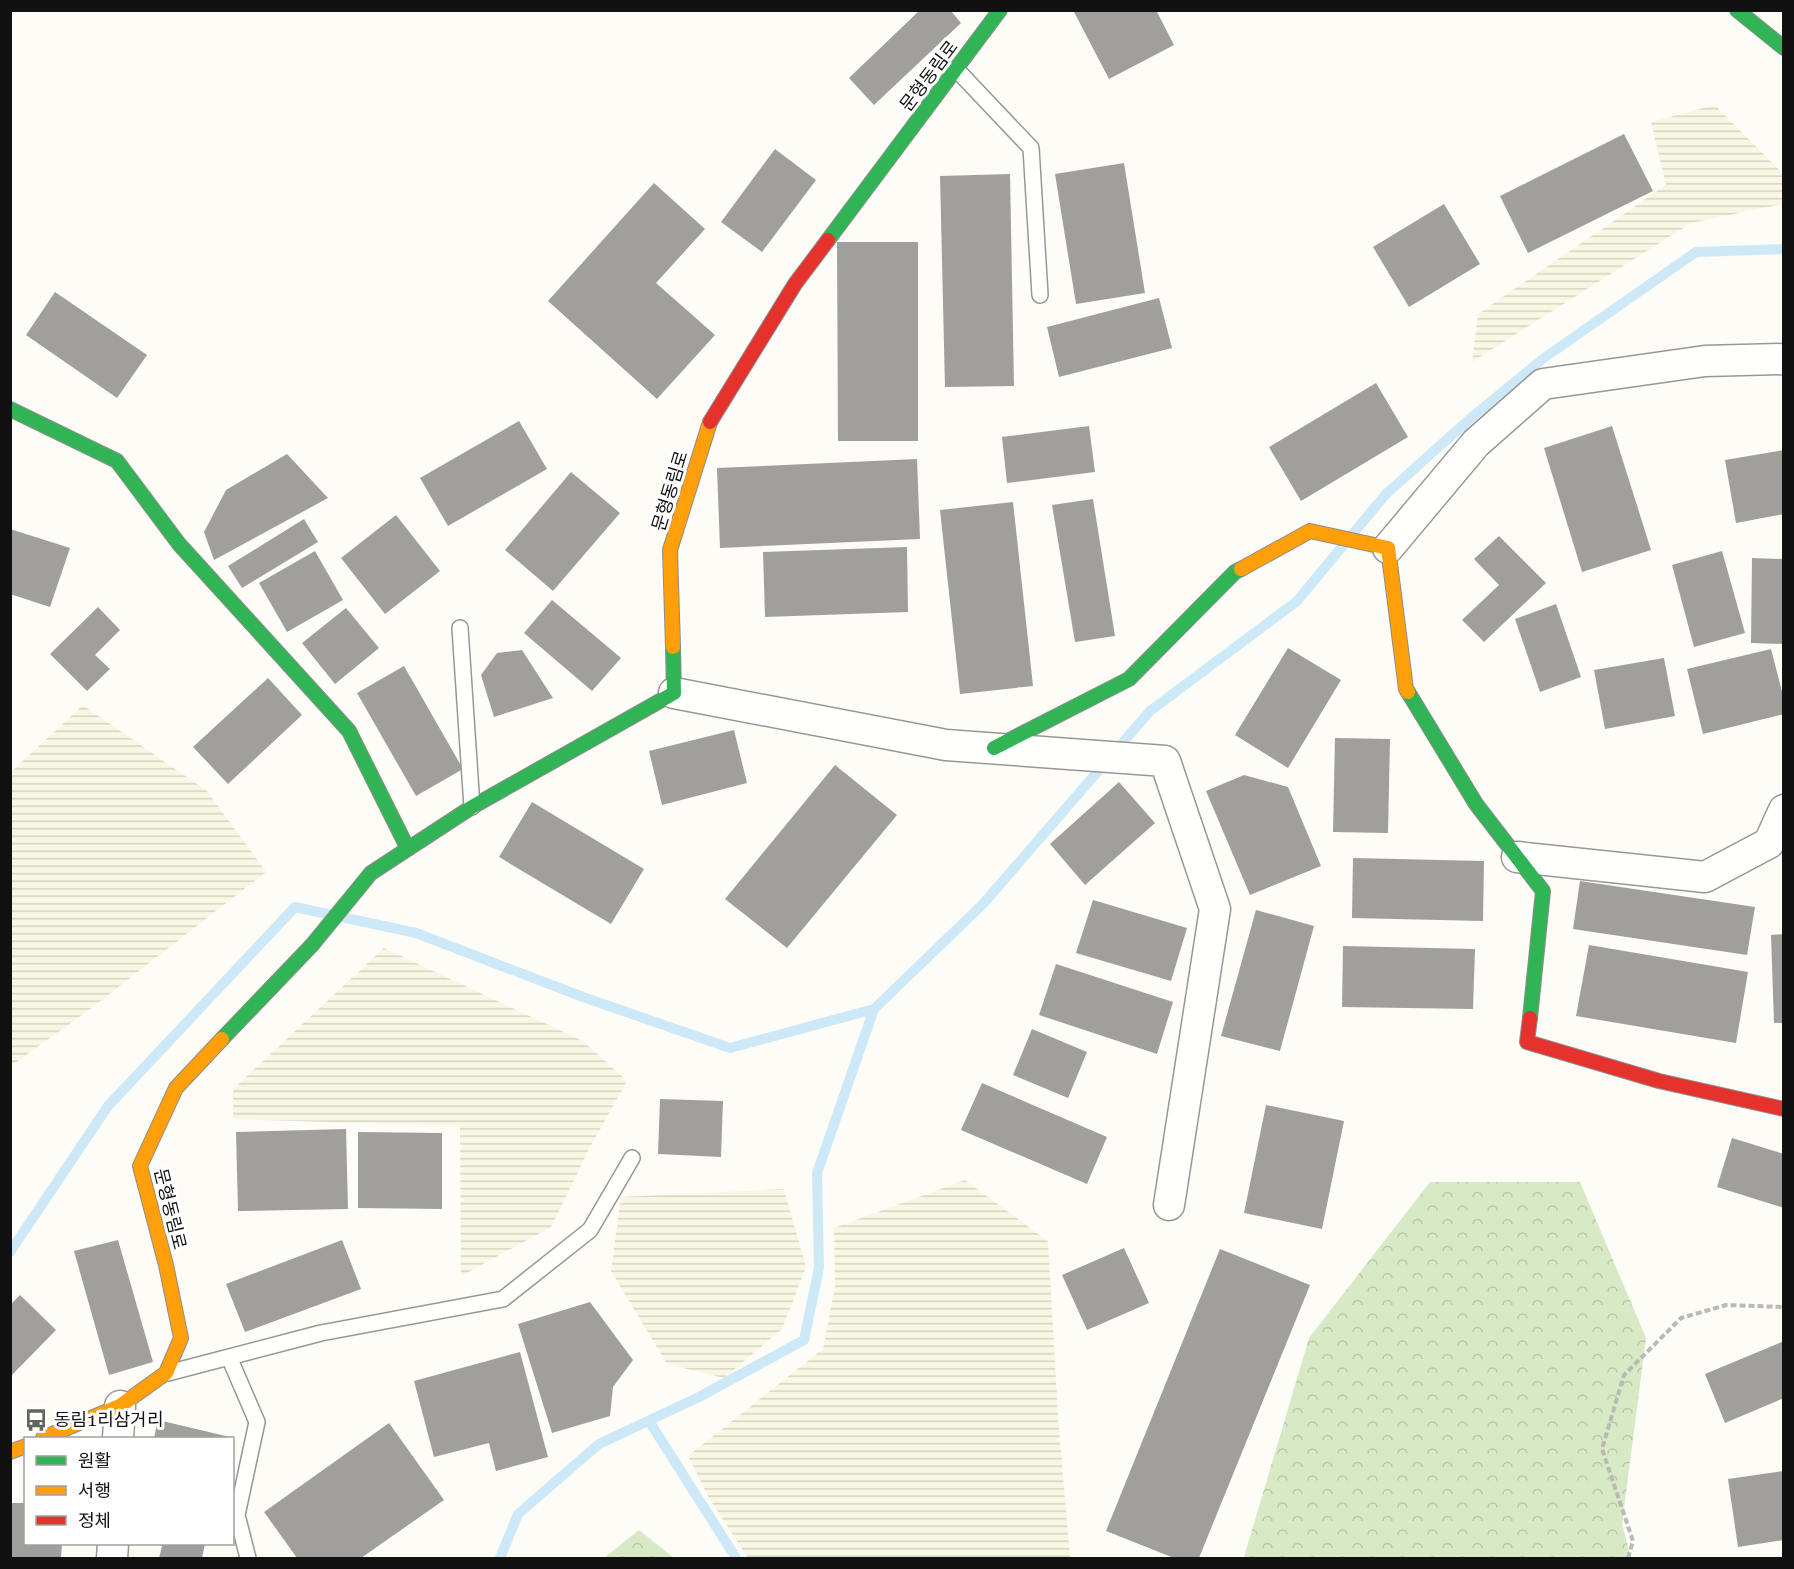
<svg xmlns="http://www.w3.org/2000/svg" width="1794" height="1569" font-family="'Roboto Serif','Noto Sans KR',serif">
  <defs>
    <pattern id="farmland-rules" width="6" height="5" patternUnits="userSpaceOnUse" patternTransform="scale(1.5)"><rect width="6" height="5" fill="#f9f7e4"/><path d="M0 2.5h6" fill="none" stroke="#d4d3c3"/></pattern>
    <pattern id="forest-crowns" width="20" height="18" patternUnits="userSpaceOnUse" patternTransform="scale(1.5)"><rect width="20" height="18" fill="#d8eac5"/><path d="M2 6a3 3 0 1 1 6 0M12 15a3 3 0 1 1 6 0" fill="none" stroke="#b8c8a8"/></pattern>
  </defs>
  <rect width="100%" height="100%" fill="#fdfcf7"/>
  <path fill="url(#farmland-rules)" d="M1715,105L1783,174V204L1691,223L1472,362L1478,314L1666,185L1651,122Z
    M83,705L207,791L266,872L89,1010L11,1066V772Z
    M384,948L583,1041L627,1081L589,1149L551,1227L461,1276L460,1126L233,1119V1089Z
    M965,1180L1048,1241L1058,1416L1070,1558H748L709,1498L688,1456L823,1349L835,1286L834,1228Z
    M784,1189L806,1267L782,1329L724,1378L667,1364L611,1271L621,1197Z"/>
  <path fill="url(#forest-crowns)" d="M1430,1182H1580L1646,1338L1622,1524L1631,1558H1241L1244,1557L1309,1338Z
    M639,1530L674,1558H604Z"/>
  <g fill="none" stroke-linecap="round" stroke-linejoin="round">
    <path stroke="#cde8f7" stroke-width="10" d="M10,1252L108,1106L295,907L416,933L583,997L730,1048L874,1009L983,904L1150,711L1297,601L1386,494L1472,417L1544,358L1696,252L1784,249
      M649,1421L736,1558
      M500,1558L518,1514L599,1444L699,1397L804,1340L819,1268L817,1173L874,1009"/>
  </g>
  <path fill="#a19f9c" d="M920,10H950L961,23L874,105L849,78Z
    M1073,10H1156L1174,45L1109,79Z
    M1624,134L1653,191L1528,253L1500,196Z
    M775,149L816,180L762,252L721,222Z
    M1124,163L1145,293L1076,304L1055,174Z
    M1010,174L1014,386L945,387L940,176Z
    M654,183L705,229L656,283L715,335L657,399L548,301Z
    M1444,204L1480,264L1409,307L1373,247Z
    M837,242H918V441H838Z
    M55,292L147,355L117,398L26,335Z
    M1159,298L1172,348L1059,377L1047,327Z
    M1376,383L1408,437L1301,501L1269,447Z
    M519,421L547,469L448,526L420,478Z
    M1089,426L1095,472L1007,483L1002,437Z
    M1612,426L1651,550L1582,572L1544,448Z
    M1784,450V514L1736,523L1725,460Z
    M287,454L328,498L214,560L204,532L226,490Z
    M917,459L920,539L720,548L717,468Z
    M571,472L620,513L553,591L505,550Z
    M1093,499L1115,636L1075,642L1052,505Z
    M1013,502L1033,686L960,694L940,510Z
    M396,515L440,571L385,614L341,558Z
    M304,519L318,542L242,588L228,566Z
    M10,529L70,548L50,607L10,594Z
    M1499,536L1546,583L1484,642L1462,620L1499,585L1474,559Z
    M907,547L908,612L765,617L763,552Z
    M315,551L343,600L287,632L259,583Z
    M1722,551L1745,633L1694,647L1672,565Z
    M1752,558L1784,559V644L1751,643Z
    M552,600L621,658L592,691L524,633Z
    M1556,604L1581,677L1540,692L1515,619Z
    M98,607L120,630L95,655L110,669L87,691L50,654Z
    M346,608L379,648L335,684L302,643Z
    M1288,648L1341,680L1288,768L1235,735Z
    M1771,649L1784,699V714L1703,734L1687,669Z
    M522,650L553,698L494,717L481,675L497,653Z
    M1664,658L1675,716L1605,729L1594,670Z
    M404,666L463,769L416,796L357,693Z
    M268,678L302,715L228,784L193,747Z
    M734,730L747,783L662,805L649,751Z
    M1335,738L1390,739L1388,833L1333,832Z
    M835,765L897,815L787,948L725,899Z
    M1244,775L1288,787L1321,866L1250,895L1206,791Z
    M1119,782L1155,823L1085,885L1050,844Z
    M532,802L644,869L611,924L499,857Z
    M1353,858L1484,861L1483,921L1352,918Z
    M1580,881L1755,907L1747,955L1573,929Z
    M1093,900L1187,928L1171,981L1076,953Z
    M1256,910L1314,926L1280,1051L1221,1036Z
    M1784,934V1023H1774L1771,935Z
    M1589,945L1748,972L1736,1043L1576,1016Z
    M1343,946L1475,949L1473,1009L1342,1007Z
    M1056,964L1173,1002L1157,1054L1039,1015Z
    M1032,1029L1087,1052L1068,1098L1013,1075Z
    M982,1083L1107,1137L1087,1184L961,1130Z
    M660,1099L723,1101L721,1157L658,1154Z
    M1266,1105L1344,1121L1322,1229L1244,1213Z
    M346,1129L348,1209L238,1211L236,1132Z
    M358,1132L442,1133V1209L358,1208Z
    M1732,1138L1784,1154V1208L1717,1187Z
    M118,1240L153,1362L109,1375L74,1251Z
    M342,1240L361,1289L245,1332L226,1284Z
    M1124,1248L1149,1303L1087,1330L1062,1275Z
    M1220,1249L1310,1285L1199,1558H1174L1106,1531Z
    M20,1295L56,1330L10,1377V1305Z
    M590,1302L633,1360L613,1387L610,1416L552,1433L518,1324Z
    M1784,1341V1398L1725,1423L1705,1374Z
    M520,1352L548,1457L496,1471L489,1443L434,1457L414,1381Z
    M158,1420L230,1437V1438H154Z
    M389,1423L444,1500L361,1558H297L264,1512Z
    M1784,1471V1540L1738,1547L1728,1479Z
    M10,1503H26V1544H62L61,1558H10Z
    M156,1544H205L202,1558H159L162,1546Z"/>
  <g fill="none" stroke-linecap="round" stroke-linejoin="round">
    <g stroke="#979795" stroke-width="18">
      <path id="lane" d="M956,69L1031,148L1040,295
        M460,628L472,807
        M229,1357L257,1422L237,1515L248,1558
        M168,1373L321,1333L503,1299L590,1230L632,1158"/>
    </g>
    <g stroke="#979795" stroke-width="33">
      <path id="street" d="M1388,548L1476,443L1543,384L1705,361L1784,359
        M674,693L946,745L1165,761L1215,909L1169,1205
        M1517,857L1705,877L1769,843L1784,810
        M118,1438L120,1406
        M112,1558L113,1544"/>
    </g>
    <g stroke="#8e8d8b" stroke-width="16">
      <path id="fast" d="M1737,10L1784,48
        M828,240L1000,10
        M10,409L117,461L179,544L349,731L408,849
        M1408,692L1476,804L1543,891L1530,1018
        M994,748L1129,679L1235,572L1241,569
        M222,1039L312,945L371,873L472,807L674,693L673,647"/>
    </g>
    <g stroke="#8e8d8b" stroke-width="16">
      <path id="slow" d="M1241,569L1310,531L1388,548L1406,689L1408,692
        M673,647L670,550L710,422
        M43,1438L120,1406L166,1373L181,1338L166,1265L140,1166L176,1088L222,1039
        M10,1452L26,1446"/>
    </g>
    <g stroke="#8e8d8b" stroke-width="16">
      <path id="jam" d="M710,422L795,284L828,240
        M1530,1018L1527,1042L1659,1081L1784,1109"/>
    </g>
    <path stroke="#b9b9b8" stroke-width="4" stroke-dasharray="6 3" stroke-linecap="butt" d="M1628,1558L1633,1541L1602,1449L1624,1375L1681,1318L1726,1305L1784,1307"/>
    <use href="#lane" stroke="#fffffe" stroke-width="15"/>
    <use href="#street" stroke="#fffffe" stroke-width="30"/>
    <use href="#fast" stroke="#30b455" stroke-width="14"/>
    <use href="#slow" stroke="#ff9f0a" stroke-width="14"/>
    <use href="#jam" stroke="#e5322d" stroke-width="14"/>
  </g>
  <defs>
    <g id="bus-bare" transform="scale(1.8)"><path d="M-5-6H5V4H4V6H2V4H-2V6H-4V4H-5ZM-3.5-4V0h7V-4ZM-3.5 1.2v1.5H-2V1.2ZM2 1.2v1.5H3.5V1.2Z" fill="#646362" stroke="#fff" stroke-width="2.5" paint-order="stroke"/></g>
  </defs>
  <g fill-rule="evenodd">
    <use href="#bus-bare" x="36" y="1420"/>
  </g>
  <g text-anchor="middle" stroke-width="6" stroke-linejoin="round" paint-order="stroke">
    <g font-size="18" fill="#111" stroke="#fff">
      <text transform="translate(929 76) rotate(-53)" y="6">문형동림로</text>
      <text transform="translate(670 491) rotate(-73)" y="6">문형동림로</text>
      <text transform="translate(170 1209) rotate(76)" y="6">문형동림로</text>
    </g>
    <g font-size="18" fill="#111" stroke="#fff" text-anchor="start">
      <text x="54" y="1426">동림1리삼거리</text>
    </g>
  </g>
  <rect width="1794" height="1569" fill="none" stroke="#111111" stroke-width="24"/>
  <rect x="24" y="1437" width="210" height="108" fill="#ffffff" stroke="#a0a0a0" stroke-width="1.5"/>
  <rect x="36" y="1456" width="30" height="9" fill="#30b455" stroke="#a0a0a0" stroke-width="1.5"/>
  <text x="78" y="1467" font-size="18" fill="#111111">원활</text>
  <rect x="36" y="1486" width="30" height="9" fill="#ff9f0a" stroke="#a0a0a0" stroke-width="1.5"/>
  <text x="78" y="1497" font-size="18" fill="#111111">서행</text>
  <rect x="36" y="1516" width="30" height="9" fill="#e5322d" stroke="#a0a0a0" stroke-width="1.5"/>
  <text x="78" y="1527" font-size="18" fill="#111111">정체</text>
</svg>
